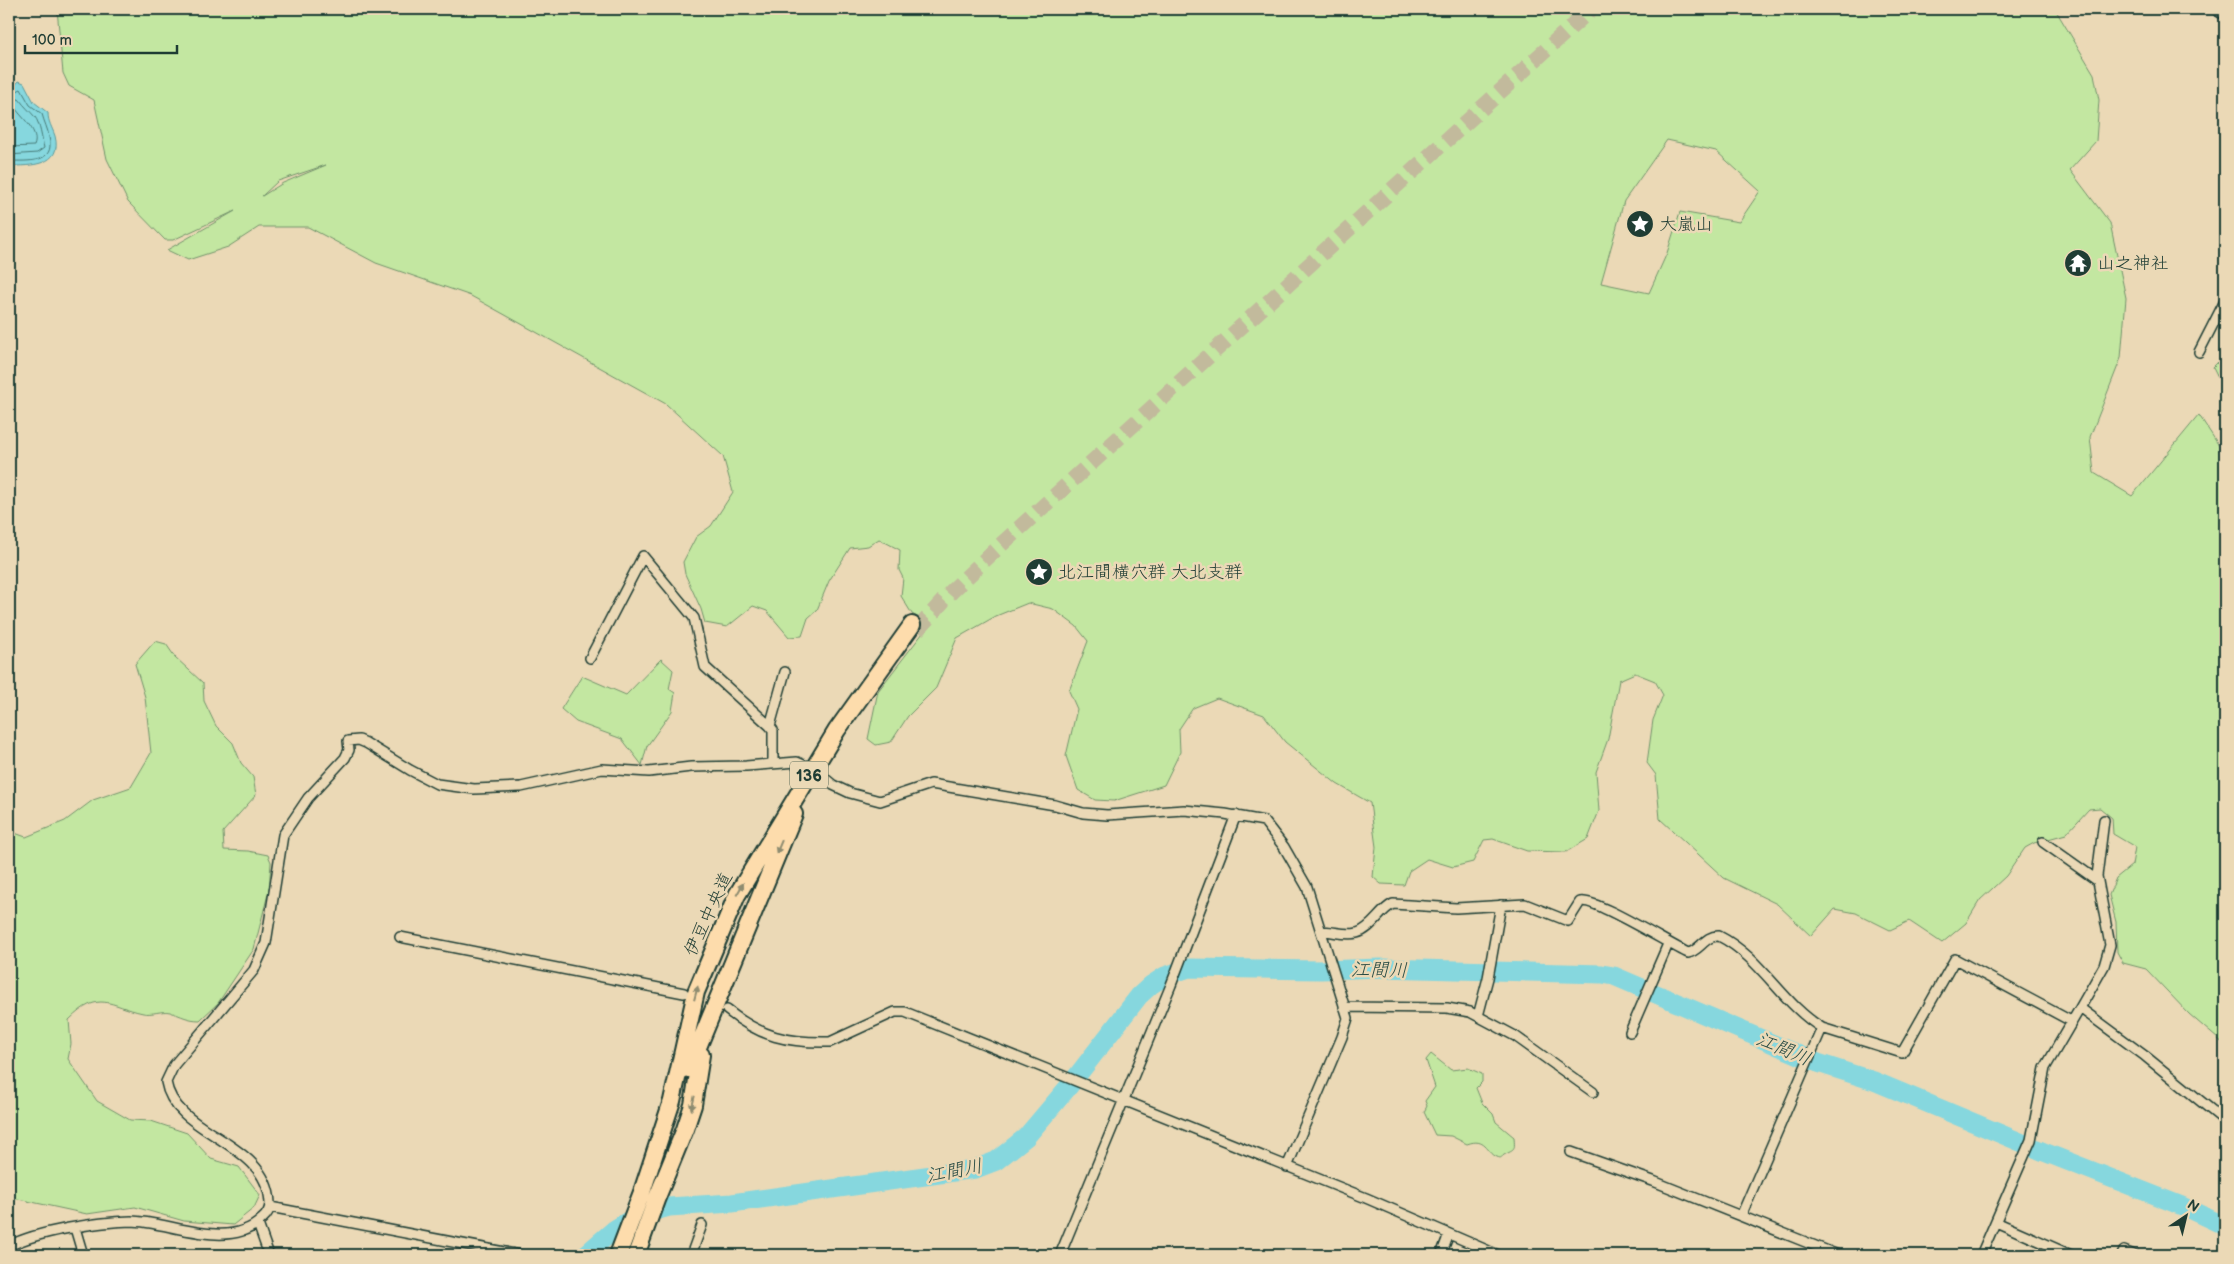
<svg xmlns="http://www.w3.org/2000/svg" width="2234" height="1264" font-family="'Balsamiq Sans','Klee One',sans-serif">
  <rect width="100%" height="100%" fill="#ebd9b6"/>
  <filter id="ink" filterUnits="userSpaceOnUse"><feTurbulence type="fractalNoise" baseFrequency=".02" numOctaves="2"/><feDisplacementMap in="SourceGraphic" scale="10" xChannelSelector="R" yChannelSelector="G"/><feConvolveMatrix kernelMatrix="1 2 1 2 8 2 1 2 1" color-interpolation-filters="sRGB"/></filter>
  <g filter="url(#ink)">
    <path fill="#c3e7a1" stroke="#71926a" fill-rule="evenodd" d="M57,9H2055L2094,74L2099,100L2096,141L2070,170L2110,223L2126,298L2121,358L2090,437L2094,473L2132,496L2199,415L2225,455V1045L2189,1014L2146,969L2123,963L2117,952L2116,922L2109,895L2116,878L2132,865L2135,847L2113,834L2112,818L2100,808L2089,809L2066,834L2034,843L2025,848L2006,876L1980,900L1966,923L1942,943L1909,921L1890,930L1856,913L1835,909L1811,936L1777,904L1724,878L1660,819L1656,775L1647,763L1653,720L1663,695L1655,681L1635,673L1619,680L1608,739L1596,772L1599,811L1588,839L1566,852L1527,851L1493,839L1484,840L1473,862L1453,867L1427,859L1409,871L1404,885L1381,884L1373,877L1376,847L1370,803L1337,784L1285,742L1264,715L1217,698L1193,708L1179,729L1180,752L1164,785L1114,801L1095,800L1078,790L1066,756L1077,709L1069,691L1088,641L1076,626L1053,609L1028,603L996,616L957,638L936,688L908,716L891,742L876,745L868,739L878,691L926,629L925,622L912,614L901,596L903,578L899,570L900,550L879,539L868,546L850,548L829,581L817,610L808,618L802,636L789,637L767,611L753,606L727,627L705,623L701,609L685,574L683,562L696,537L711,526L733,492L723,456L666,404L471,296L376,263L308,227H259L228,247L188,260L167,250L235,211L173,240H165L128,202L107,159L94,100L69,86L63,73ZM1667,140L1716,151L1760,191L1739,222L1680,212L1667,253L1649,293L1601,283L1624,201ZM326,165L283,183L262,196L278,181Z
      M2225,355V391L2213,367Z
      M155,641L166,644L175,657L203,683L204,701L216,726L233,743L241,763L253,777L256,795L223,832L224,850L248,851L268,855L271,862L269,890L254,949L218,1003L200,1020C188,1020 182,1016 170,1012C162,1010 152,1015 143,1013C109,1006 100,989 69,1020L71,1044L68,1059L97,1101L130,1120L151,1121L187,1133L211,1159L239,1167L260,1195L254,1208L233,1225L184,1221L135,1207L87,1214L18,1199L9,1201V831L26,837L65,821L93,800L131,787L151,753L145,697L135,664Z
      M661,659L673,670L669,689L675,693L672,711L647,746L642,765L622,739L576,722L561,709L582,676L626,695Z
      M1431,1054L1451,1070L1468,1068L1482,1074V1082L1476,1088L1482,1103L1493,1114L1496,1122L1514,1137C1515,1152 1515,1149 1504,1155C1501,1157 1502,1159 1497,1157C1486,1152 1486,1137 1467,1144L1451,1136L1435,1135L1424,1112L1427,1106L1425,1101L1435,1087L1426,1060Z"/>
    <path fill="#86d7de" stroke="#5d999a" d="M19,81L24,83L34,102L48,113C48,122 52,127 55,136C63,166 30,166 9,166V92Z"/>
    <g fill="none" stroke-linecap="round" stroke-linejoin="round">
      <path stroke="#487b78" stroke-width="1" d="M9,95L21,89L30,105L42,114C44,122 48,129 49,137C56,164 28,161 9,161
        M9,101L19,99C25,107 30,111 35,117C40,123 42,140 44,148L37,153L9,155
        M9,109H16C23,119 40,132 34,146L9,147"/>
      <path stroke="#86d7de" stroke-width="19" d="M585,1255L615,1229L636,1216L669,1207L732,1203L975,1169L996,1161L1026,1137L1070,1085L1139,996L1151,985L1165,976L1189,968L1321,970L1381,968L1602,974L1614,976L1818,1063L1874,1081L2044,1152L2182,1206L2225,1226"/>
      <path stroke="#c2ba9c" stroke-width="16" stroke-dasharray="16 8" stroke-linecap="butt" d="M917,630L952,591L992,553L1591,9"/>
      <g stroke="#1f3d34" stroke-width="12">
        <path id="minor" d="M2199,352L2225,301
          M590,658L643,556L694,618L705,667L770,726L773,730V763
          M770,726L785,672
          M821,775L833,785L850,793L880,801L931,784L1055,805L1083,813L1107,815L1184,810L1225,814L1264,821L1284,847L1307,887L1348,1018L1342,1037L1287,1167
          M2043,842L2098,881
          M1321,931C1333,931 1346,936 1357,933C1372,929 1380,910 1393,904L1456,908L1525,904L1568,921L1580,902C1592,896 1670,945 1688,953C1700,951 1705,935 1719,936C1761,957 1782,1004 1822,1028L1902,1053L1955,959L2071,1021
          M400,937L684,993
          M1344,1007L1447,1008L1470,1012L1515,1036L1593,1092
          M2080,1008L2104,966L2110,945L2097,876L2104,820
          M727,1010C761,1037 787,1043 830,1042L895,1012H905L1366,1198L1498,1255
          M1478,1016L1488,978L1501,905
          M1630,1032L1668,944
          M1571,1152L1653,1181L1838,1255
          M270,1207L520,1255
          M1741,1216L1822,1028
          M1996,1222L2071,1255
          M258,1224L269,1255
          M75,1228L83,1255
          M9,1246C38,1231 97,1222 131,1221C169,1221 229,1252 262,1219C267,1215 270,1210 270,1203C267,1140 175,1136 166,1082L174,1065L254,970L266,943L283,835L308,798L345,758L349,750L348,741L359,740L366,743L410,770L437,784L474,789L521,787L602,769L649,772L691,767L746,766L797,762L806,766
          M691,1255L702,1225
          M1060,1255L1171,985L1236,815
          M1441,1255L1449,1234
          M1981,1255L2031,1140L2045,1068L2080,1008L2145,1056L2225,1121
          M2122,1255L2124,1251L2134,1255"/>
      </g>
      <g stroke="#1f3d34" stroke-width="16">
        <path id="secondary" d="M2218,9L2225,13"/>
      </g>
      <g stroke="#1f3d34" stroke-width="20">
        <path id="motorway" d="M689,1069L794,814
          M618,1255L642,1192L672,1101L696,992L737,895L837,730L912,625
          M636,1255L656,1200L685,1129L693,1105L701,1055"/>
      </g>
      <use href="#minor" stroke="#ebd9b6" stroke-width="9"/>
      <use href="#secondary" stroke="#ebd9b6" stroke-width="12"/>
      <use href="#motorway" stroke="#fddcac" stroke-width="16"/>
    </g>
    <defs><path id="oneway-solid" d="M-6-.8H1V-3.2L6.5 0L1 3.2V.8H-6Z" transform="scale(1.25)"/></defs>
    <g fill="#8e8c70">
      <use href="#oneway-solid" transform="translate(779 847) rotate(113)"/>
      <use href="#oneway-solid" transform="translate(740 889) rotate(-61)"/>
      <use href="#oneway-solid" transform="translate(696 993) rotate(-75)"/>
      <use href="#oneway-solid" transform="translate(693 1103) rotate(103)"/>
    </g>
  </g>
  <defs>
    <g id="sight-disc" transform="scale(1.4375)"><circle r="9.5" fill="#1f3d34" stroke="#ebd9b6"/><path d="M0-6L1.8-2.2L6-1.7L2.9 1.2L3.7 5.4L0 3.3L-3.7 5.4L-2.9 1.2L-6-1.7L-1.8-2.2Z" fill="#fff"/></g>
    <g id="temple-disc" transform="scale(1.4375)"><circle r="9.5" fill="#1f3d34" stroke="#ebd9b6"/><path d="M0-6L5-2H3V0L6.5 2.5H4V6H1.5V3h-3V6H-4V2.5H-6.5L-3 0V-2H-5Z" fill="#fff"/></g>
  </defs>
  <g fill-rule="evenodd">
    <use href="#sight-disc" x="1640" y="224"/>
    <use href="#temple-disc" x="2078" y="263"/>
    <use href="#sight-disc" x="1039" y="572"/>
  </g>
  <g text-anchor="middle" stroke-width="5" stroke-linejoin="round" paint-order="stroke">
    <rect fill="#ebd9b6" stroke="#5c6c5b" stroke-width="1" x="790" y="761.5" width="38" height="27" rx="4"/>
    <g font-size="16" font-weight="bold" fill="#1f3d34">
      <text x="809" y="781">136</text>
    </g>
    <g font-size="18" fill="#1f3d34" stroke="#ebd9b6" text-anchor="start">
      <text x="1659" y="230">大嵐山</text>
      <text x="2097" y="269">山之神社</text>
      <text x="1058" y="578">北江間横穴群 大北支群</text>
    </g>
    <g font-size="18" fill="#1f3d34" stroke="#ebd9b6">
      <text transform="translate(708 914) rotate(-65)" y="6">伊豆中央道</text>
    </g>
    <g font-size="19" font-style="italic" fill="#294c45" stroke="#ebd9b6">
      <text transform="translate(1379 969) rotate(1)" y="7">江間川</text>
      <text transform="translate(1784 1048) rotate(23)" y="7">江間川</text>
      <text transform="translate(954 1170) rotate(-11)" y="7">江間川</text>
    </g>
  </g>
  <rect width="2234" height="1264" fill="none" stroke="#ebd9b6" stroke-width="30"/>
  <rect x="15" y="15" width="2204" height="1234" fill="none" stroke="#1f3d34" stroke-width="2" filter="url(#ink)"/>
  <g transform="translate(2186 1216) rotate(35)" stroke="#ebd9b6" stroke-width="4" paint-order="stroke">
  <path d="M0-4L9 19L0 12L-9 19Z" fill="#1f3d34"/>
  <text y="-8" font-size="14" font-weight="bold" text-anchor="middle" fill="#1f3d34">N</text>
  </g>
  <path d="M25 45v8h152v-8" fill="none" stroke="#1f3d34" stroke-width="2.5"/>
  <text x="32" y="45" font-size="15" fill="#1f3d34" stroke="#ebd9b6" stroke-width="4" paint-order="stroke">100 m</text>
</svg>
